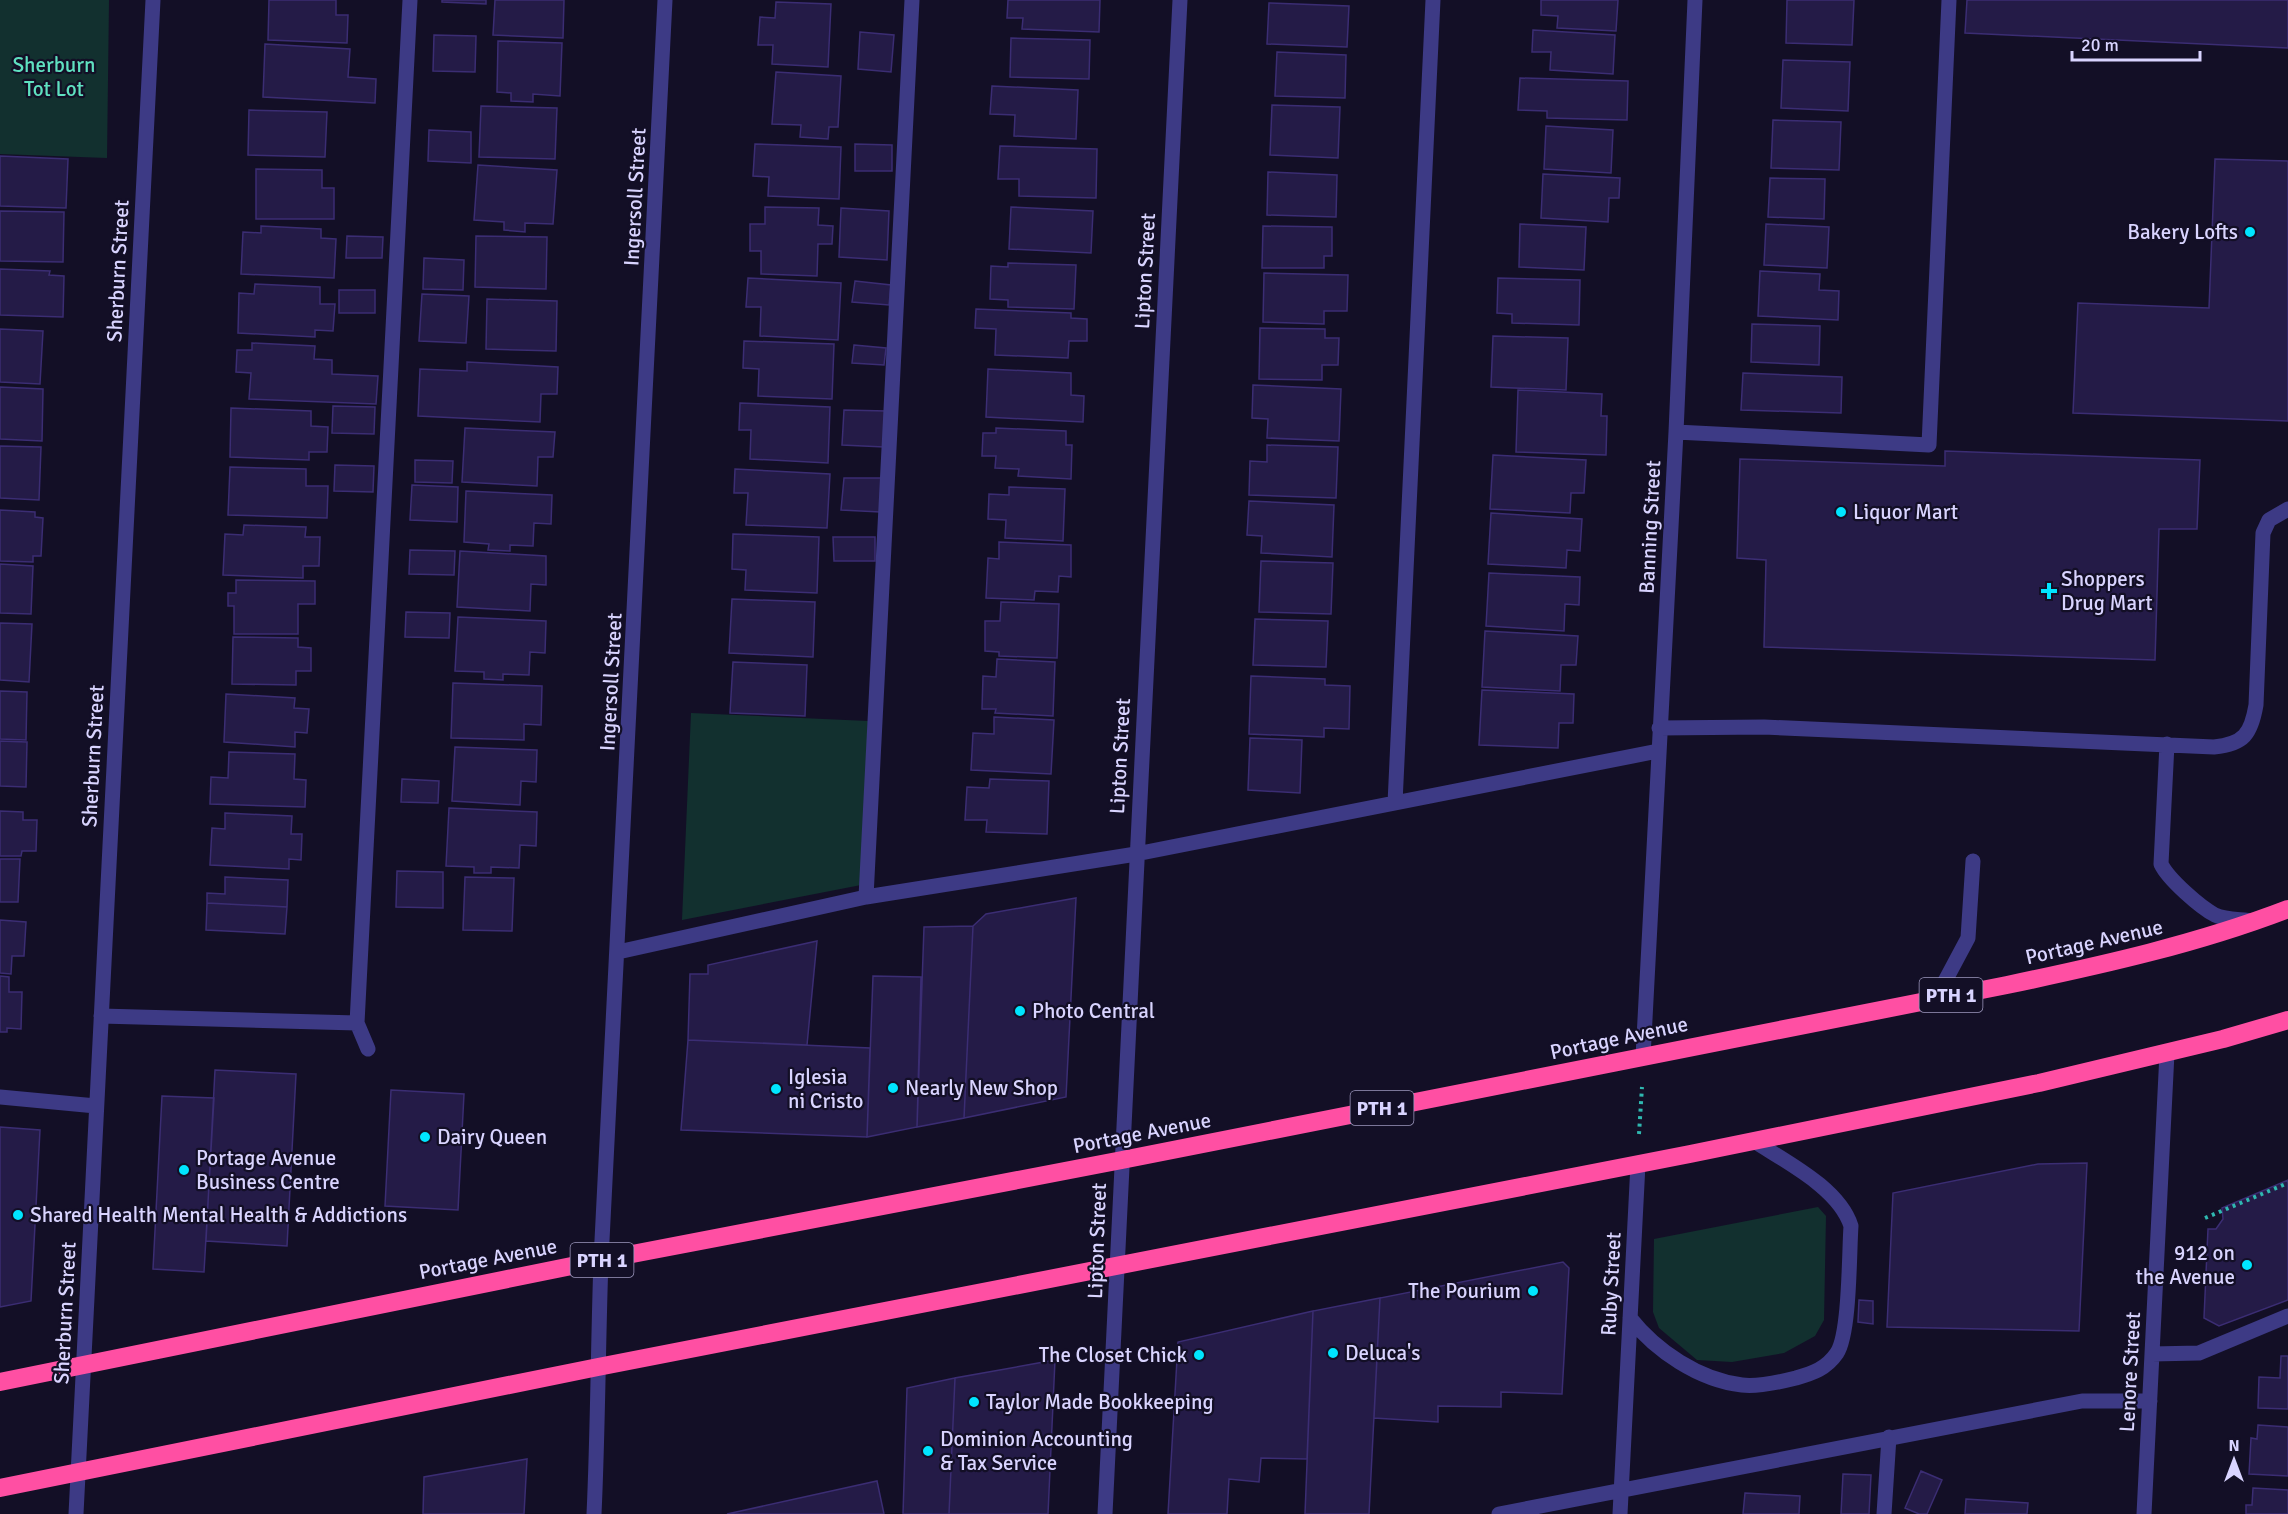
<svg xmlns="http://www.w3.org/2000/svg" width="2288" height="1514" font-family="Signika,sans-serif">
  <rect width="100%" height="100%" fill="#130f26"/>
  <path fill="#12302f" d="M0,0H109L107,158L0,154Z
    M691,713L868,721L861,885L682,920Z
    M1818,1207L1826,1216L1824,1320L1815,1336L1784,1353L1732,1362L1697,1360L1659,1328L1653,1312L1654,1239Z"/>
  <path fill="#241b47" stroke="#3b2d73" stroke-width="1.5" d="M269,0H336V15H348L347,43L268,40Z
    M442,0H486V4L442,2Z
    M495,0H564L563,38L493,35Z
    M1008,0H1100L1099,32L1022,29L1023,18H1007Z
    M1541,0H1618L1616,31L1557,28L1558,16L1541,15Z
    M1787,0H1854L1852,45L1786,43Z
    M1967,0H2288V48L1965,33Z
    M776,2L831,4L828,67L772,64L773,45H758L760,17L775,18Z
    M1269,3L1349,6L1347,47L1267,44Z
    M1533,30L1615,35L1613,74L1550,70L1551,52H1532Z
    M860,32L894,35L891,72L858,69Z
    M434,35L476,36L475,72L433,71Z
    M1011,38L1090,40L1089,79L1010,77Z
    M498,41L562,43L560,96L533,94V102L511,101V93L497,92Z
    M265,44L350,49L348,77L376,79L375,103L263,97Z
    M1277,52L1346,55L1345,98L1275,96Z
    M1783,60L1850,62L1848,111L1781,108Z
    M776,72L841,76L838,127H829L828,139L800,137L801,125L772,124Z
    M1520,78L1628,81L1627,120L1547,118V111L1518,110Z
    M992,86L1078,90L1076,139L1014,136L1015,115L990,114Z
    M1272,105L1340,107L1338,158L1270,155Z
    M481,106L557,108L555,159L479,157Z
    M249,110L327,112L325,157L248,155Z
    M1773,120L1841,122L1839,170L1771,168Z
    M1546,126L1613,130L1611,173L1544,169Z
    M429,130L471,132V163L428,161Z
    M755,144L841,147L839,199L768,196L769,177L753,176Z
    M855,144L892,145V171H855Z
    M1000,146L1097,149L1096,198L1019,196V179H998Z
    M0,156L68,159L66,208L0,206Z
    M2215,159L2288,161V421L2073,413L2078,303L2209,308Z
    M478,165L557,170L553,224L525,223V232L504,230V222L474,220Z
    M256,169L322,170V188H334V219H256Z
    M1268,172L1337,175L1336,217L1267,215Z
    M1543,174L1620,178L1619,198H1609L1608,222L1541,218Z
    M1770,178L1825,179L1824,219L1768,217Z
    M765,207L819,208L818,225L833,226L832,244H818L817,276L761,274V251H750V224H765Z
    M1011,207L1093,211L1091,253L1009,249Z
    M841,208L889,211L887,260L839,257Z
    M0,211L64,212L63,262L0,261Z
    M1520,224L1586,227L1584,270L1519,267Z
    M1766,224L1829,227L1827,268L1764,265Z
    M261,226L321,229V238L336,239L334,278L241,274L243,232L261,233Z
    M1263,226L1332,227V256H1324V268H1262Z
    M347,236L383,237L382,258H346Z
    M476,236L547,237L546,289L475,287Z
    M424,258L464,260L463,290L423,289Z
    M1008,263L1076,265L1074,309L1008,307V300L990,299L991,266L1008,267Z
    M0,269L50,271L49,275L64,276L63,317L0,315Z
    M1760,271L1820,274L1819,290L1839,291L1838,320L1758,316Z
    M1264,273L1348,275L1347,311H1324V324L1263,322Z
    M748,278L841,283L838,340L760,336L761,307H746Z
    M1498,278L1580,280L1579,325L1512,323V314L1497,313Z
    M855,281L891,285L889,305L852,302Z
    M255,284L320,287V304H335L333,331L315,330V337L238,333L239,293L254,294Z
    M339,290H375V313H339Z
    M422,294L469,296L466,343L419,341Z
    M487,299L557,301L556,351L486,349Z
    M976,309L1071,313V318L1087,319V341H1069L1068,358L995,355L996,329L975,328Z
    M1752,324L1820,326L1819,365L1751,362Z
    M1260,328L1325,329V338H1339L1338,365H1322V380L1259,379Z
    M0,329L43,331L40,384L0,382Z
    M1493,336L1568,338L1566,390L1491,387Z
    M744,341L834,344L832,399L758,396L759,369L743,368Z
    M252,343L315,346L314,359L332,360V374L378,376L376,404L249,399L251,373L236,372L237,350H252Z
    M854,345L886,348L884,365L852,363Z
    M467,362L558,367L557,394H541L540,422L418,416L420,369L467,371Z
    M988,369L1071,373V395L1084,396L1083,422L986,417Z
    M1743,373L1842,377L1841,413L1741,410Z
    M1253,385L1341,389L1339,441L1267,438L1268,419L1252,418Z
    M0,387L43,389L42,441L0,439Z
    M1518,390L1602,394L1601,416H1607L1606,455L1516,452Z
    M740,403L830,407L828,463L750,459L751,430H739Z
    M333,406L375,407L374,434L332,433Z
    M231,408L311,411V426L328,427L327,452H309V460L230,457Z
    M844,410L886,411L884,447L842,445Z
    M465,428L555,432L553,457H538L537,486L462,482Z
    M996,428L1066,431V445H1072L1071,479L1018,476L1019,469L995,468L996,456H982L983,433H996Z
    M1267,445L1338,447L1336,498L1249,495L1250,461L1267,462Z
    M0,446L41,447L39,500L0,498Z
    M1945,451L2200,460L2197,529H2159L2155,660L1764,647L1766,560L1737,558L1740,459L1945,466Z
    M1493,455L1586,460L1584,493H1571L1570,513L1490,509Z
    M415,460L453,461L452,483L415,482Z
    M335,465L374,466L373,492L334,491Z
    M230,467L306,469V486H328L327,518L228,515Z
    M735,469L830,474L827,528L746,525L748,493H734Z
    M844,478H881L880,512L841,510Z
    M412,485L458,487L457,522L410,520Z
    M1009,487L1065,489L1063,541L1005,538L1006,520L988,519L989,494L1009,495Z
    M466,491L552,495L551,524L534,523L533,546L510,545V551L488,550L489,544L464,542Z
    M1249,501L1334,505L1332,557L1261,553L1262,536L1247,535Z
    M0,510L35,512V517L43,518L41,556H33V562L0,561Z
    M1491,513L1582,519L1580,551L1567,550L1566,568L1488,564Z
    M244,525L306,527L305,537H320L319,566H303V578L223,575L225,534L243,535Z
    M733,534L819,537L817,593L745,590L746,570L732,569Z
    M833,537H875V561H834Z
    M999,542L1071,545V577L1059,576L1058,592L1035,591L1034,600L986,598L988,558L999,559Z
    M410,550L455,551L454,575L409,574Z
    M460,551L546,556V585L531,584L530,611L457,607Z
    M1261,561L1333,563L1331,614L1259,612Z
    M0,564L33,566L31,614L0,613Z
    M1489,573L1580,577L1579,605L1565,604L1564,631L1486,626Z
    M236,580L315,581V604H298V634H234V606H228V593H236Z
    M732,599L815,602L813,657L729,653Z
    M1001,602L1059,604L1057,658L999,656V652L985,651V621H1000Z
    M406,612L450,613L449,638L405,637Z
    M458,617L546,621L545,653L530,652L529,675L503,674V680L484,679V672L455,671Z
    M1255,619L1328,621L1326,667L1253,665Z
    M0,623L32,624L29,682L0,680Z
    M1485,631L1578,636L1576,665H1561L1560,691L1482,687Z
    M233,637L298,638V647L311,648V671H296V685L232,684Z
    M997,659L1055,662L1053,716L995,713L996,709H982L983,676L996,677Z
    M733,662L807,665L805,716L730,713Z
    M1251,676L1325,679V685L1350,686L1349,729L1324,728V737L1249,734Z
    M453,683L542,686L541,725L524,724V740L451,738Z
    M1482,690L1574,694L1573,723H1559L1558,748L1479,745Z
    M0,691L27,692L26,740L0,739Z
    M226,694L295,698L294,708L309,709L307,733L295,732V747L224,742Z
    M994,717L1054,720L1051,774L971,770L973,733L994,734Z
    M1250,738L1302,740L1300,793L1248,790Z
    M0,741L27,742L26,787L0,786Z
    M455,747L537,750L536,782L521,781L520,805L452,801Z
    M229,752L295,754L294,779L306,780L305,807L210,804L211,777L228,778Z
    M402,779L439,781L438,803L401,802Z
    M990,779L1049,781L1047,834L986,832L987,820H965L967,787L989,788Z
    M449,808L537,812L536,846L520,845L519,868L491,867V873H474V867L446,866Z
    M0,811L23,812V820H37L36,851H22L21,856H0Z
    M225,813L292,816L291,834H302L301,860L289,859V869L210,865L212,828L225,829Z
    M0,859H20L18,902H0Z
    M397,871L443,872V908L396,907Z
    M225,877L288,880L287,907L207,903V893L225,894Z
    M465,877L514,878L512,931L463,930Z
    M1076,898L1066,1097L964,1118L973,926L986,914Z
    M207,903L287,907L285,934L206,930Z
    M0,920L26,922L24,956H12L11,974L0,973Z
    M973,926L964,1118L917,1127L924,927Z
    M817,941L807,1045L688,1040L690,974H708V965Z
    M0,976L9,977V992H22L21,1029L7,1028V1032H0Z
    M873,976L921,977L917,1127L867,1137Z
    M688,1040L870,1048L867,1137L681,1130Z
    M215,1070L296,1074L287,1246L206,1241Z
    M391,1090L464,1094L458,1210L385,1206Z
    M162,1096L214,1098L204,1272L153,1269Z
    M0,1127L40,1130L31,1301L0,1307Z
    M2087,1163L2079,1331L1887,1327L1893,1193L2038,1164Z
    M2288,1180V1300L2219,1326L2204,1318L2208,1229H2216L2223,1219L2222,1208Z
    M1563,1262L1569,1268L1562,1394L1501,1392V1407L1438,1406V1422L1374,1418L1380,1298Z
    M1380,1298L1369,1514H1305L1313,1311Z
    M1859,1300L1873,1301V1324L1858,1322Z
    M1313,1311L1307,1459L1261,1458L1259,1482L1229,1479L1227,1514H1168L1178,1342Z
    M2281,1356H2288V1409L2258,1408L2259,1377L2280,1378Z
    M1055,1360L1048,1514H949L955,1378Z
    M955,1378L949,1514H903L907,1388Z
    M2258,1425L2288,1427V1476L2249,1474L2251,1438L2257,1439Z
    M527,1459L524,1514H423L424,1477Z
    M1921,1471L1942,1480L1927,1514H1919L1905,1508Z
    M1843,1474L1871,1475L1869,1514H1841Z
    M877,1481L884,1514H727Z
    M2253,1488L2288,1490V1514H2246V1505H2252Z
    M1745,1493L1800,1496L1799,1514H1743Z
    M1966,1499L2028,1503L2027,1514H1965Z"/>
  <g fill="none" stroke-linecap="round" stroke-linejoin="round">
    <path stroke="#2fb8b0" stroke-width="4" stroke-dasharray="3 4.5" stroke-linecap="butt" d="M1639,1134L1642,1087
      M2205,1218L2288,1183"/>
    <path stroke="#3d3a85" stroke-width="15" d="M1676,432L1929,445L1949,0
      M1659,728L1764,727L2214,747C2244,744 2251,734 2256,705L2263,533L2269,520L2288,509
      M2167,744L2161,864C2168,879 2200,907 2215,915C2225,920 2242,919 2253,921
      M1395,803L1433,0
      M866,897L912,0
      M618,952L866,897L1136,854L1658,751
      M1936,998L1968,938L1973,861
      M101,1016L357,1023L410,0
      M357,1023L368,1049
      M1643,1057L1676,432L1695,0
      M0,1097L96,1106
      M1630,1318C1656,1351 1699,1380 1742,1385C1758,1387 1780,1382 1796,1378C1813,1373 1826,1369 1837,1353C1850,1333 1849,1253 1851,1226C1839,1188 1786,1162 1754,1141
      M2152,1354L2199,1353L2288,1316
      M76,1514L153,0
      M594,1514C598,1429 598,1345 601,1260L665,0
      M1105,1514C1130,1009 1154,505 1180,0
      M1499,1514L2082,1401H2150
      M1620,1514L1638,1164
      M1884,1514L1889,1437
      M2144,1514L2167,1053"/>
    <path stroke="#ff4fa3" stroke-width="18" d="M0,1382L601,1260L1122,1160L2007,985C2102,965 2197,944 2288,909
      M0,1488L598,1367L1690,1154L2039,1083L2223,1039L2288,1020"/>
  </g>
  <g fill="#00e5ff" stroke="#130f26" stroke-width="2">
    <circle cx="2250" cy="232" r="6"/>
    <circle cx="1841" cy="512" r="6"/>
    <path d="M2046 582h6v6h6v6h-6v6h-6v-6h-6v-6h6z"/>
    <circle cx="1020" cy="1011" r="6"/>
    <circle cx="893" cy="1088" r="6"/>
    <circle cx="776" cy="1089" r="6"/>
    <circle cx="425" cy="1137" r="6"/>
    <circle cx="184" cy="1170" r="6"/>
    <circle cx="18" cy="1215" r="6"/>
    <circle cx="2247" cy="1265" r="6"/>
    <circle cx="1533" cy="1291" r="6"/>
    <circle cx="1333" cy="1353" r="6"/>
    <circle cx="1199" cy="1355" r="6"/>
    <circle cx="974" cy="1402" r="6"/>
    <circle cx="928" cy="1451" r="6"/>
  </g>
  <g text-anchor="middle" stroke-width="4.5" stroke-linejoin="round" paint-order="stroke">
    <g fill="#130f26" stroke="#9e99be" stroke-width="1.5">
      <rect x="1919.5" y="978" width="63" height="34" rx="4.5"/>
      <rect x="1350.5" y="1091" width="63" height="34" rx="4.5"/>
      <rect x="570.5" y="1243" width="63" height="34" rx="4.5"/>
    </g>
    <g font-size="20" font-weight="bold" fill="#d9d4ff">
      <text x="1951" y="1002">PTH 1</text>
      <text x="1382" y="1115">PTH 1</text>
      <text x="602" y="1267">PTH 1</text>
    </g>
    <g font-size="21" fill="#5fe0c0" stroke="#130f26">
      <text x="54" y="72">Sherburn<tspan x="54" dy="24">Tot Lot</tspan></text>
    </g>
    <g font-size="21" fill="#d9d4ff" stroke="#130f26">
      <text transform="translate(635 197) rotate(-87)" y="7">Ingersoll Street</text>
      <text transform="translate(118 271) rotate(-87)" y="7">Sherburn Street</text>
      <text transform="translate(1145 271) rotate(-87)" y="7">Lipton Street</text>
      <text transform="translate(1650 527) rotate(-87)" y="7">Banning Street</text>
      <text transform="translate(611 682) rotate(-87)" y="7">Ingersoll Street</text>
      <text transform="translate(93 756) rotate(-87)" y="7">Sherburn Street</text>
      <text transform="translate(1120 756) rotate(-87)" y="7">Lipton Street</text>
      <text transform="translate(2094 942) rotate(-13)" y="7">Portage Avenue</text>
      <text transform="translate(1619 1038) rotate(-12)" y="7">Portage Avenue</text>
      <text transform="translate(1142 1133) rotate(-11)" y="7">Portage Avenue</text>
      <text transform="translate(1097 1241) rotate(-88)" y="7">Lipton Street</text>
      <text transform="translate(488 1259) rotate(-11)" y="7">Portage Avenue</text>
      <text transform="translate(1611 1284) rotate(-87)" y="7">Ruby Street</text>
      <text transform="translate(65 1313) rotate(-87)" y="7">Sherburn Street</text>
      <text transform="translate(2130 1372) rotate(-87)" y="7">Lenore Street</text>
    </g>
    <g font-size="21" fill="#d9d4ff" stroke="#130f26" text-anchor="start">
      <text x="2238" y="239" text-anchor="end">Bakery Lofts</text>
      <text x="1853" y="519">Liquor Mart</text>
      <text x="2061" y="586">Shoppers<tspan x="2061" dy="24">Drug Mart</tspan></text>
      <text x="1032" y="1018">Photo Central</text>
      <text x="788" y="1084">Iglesia<tspan x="788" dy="24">ni Cristo</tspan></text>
      <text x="905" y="1095">Nearly New Shop</text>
      <text x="437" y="1144">Dairy Queen</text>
      <text x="196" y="1165">Portage Avenue<tspan x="196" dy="24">Business Centre</tspan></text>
      <text x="30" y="1222">Shared Health Mental Health &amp; Addictions</text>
      <text x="2235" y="1260" text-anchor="end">912 on<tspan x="2235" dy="24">the Avenue</tspan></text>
      <text x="1521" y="1298" text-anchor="end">The Pourium</text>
      <text x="1345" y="1360">Deluca's</text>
      <text x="1187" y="1362" text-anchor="end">The Closet Chick</text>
      <text x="986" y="1409">Taylor Made Bookkeeping</text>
      <text x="940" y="1446">Dominion Accounting<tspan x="940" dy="24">&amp; Tax Service</tspan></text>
    </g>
  </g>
  <g transform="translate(2234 1460)" stroke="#130f26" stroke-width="4.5" paint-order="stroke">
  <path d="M0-4.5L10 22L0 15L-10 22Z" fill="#d9d4ff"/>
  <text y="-9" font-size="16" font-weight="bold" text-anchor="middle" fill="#d9d4ff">N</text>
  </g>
  <path d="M2072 51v9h128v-9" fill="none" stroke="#d9d4ff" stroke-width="3"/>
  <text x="2081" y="51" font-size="18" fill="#d9d4ff" stroke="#130f26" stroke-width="4.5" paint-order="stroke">20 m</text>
</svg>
